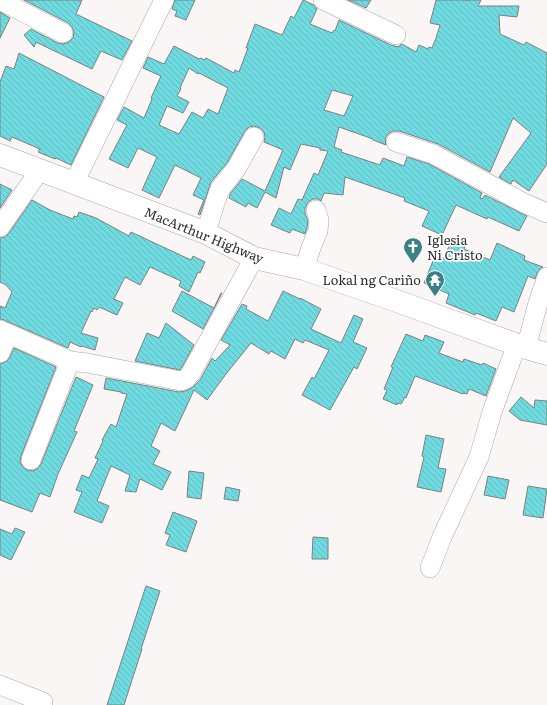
<svg xmlns="http://www.w3.org/2000/svg" width="547" height="705" font-family="Literata,serif">
  <defs>
    <pattern id="building-back-hatch" width="6" height="6" patternUnits="userSpaceOnUse"><rect width="6" height="6" fill="#6fdbe1"/><path d="M-1 5l2 2M0 0l6 6M5-1l2 2" fill="none" stroke="#60bcc1"/></pattern>
  </defs>
  <rect width="100%" height="100%" fill="#fbf6f6"/>
  <path fill="url(#building-back-hatch)" stroke="#7c8080" fill-rule="evenodd" d="M24,0H82L76,14L132,41L122,60L101,51L92,69L36,42L34,47L24,35L31,29L58,43L63,44L69,42L73,38L74,32L72,27L68,23Z
    M175,0H195L186,20L175,16L177,11L172,9Z
    M303,0L314,5L317,9L310,24L332,33L334,30L335,31L339,20L391,45L399,47L400,45L402,44L416,52L419,45L428,49L429,47L432,48L436,38L440,25L430,23L436,0H464L469,1L470,0H481L478,6H519L517,17L499,15L500,34L524,45L526,42L547,53V164L529,191L513,180L511,184L499,177L531,133L513,118L490,172L438,144L399,131H393L388,134L385,139L386,145L373,140V139L339,127L334,147L342,150L341,152L380,165L383,158L404,166L407,157L429,164L482,193L480,197L482,199L485,195L527,216L519,231L488,217L487,219L456,205L442,235L422,226L429,211L404,201L405,198L345,177L343,195L324,193L321,201L318,199H313L308,202L305,208V213L308,221L307,228L305,234L292,229L290,233L271,225L279,208L291,214L298,199L302,200L314,173L318,175L328,151L320,150V148L301,144L290,170L284,167L276,198L265,192L257,208L248,203L246,207L229,198L230,194L242,179L265,191L283,150L264,142L265,137L264,132L260,128L254,126L249,127L245,131L227,163L211,182L200,215L198,214L204,200L193,195L201,178L175,165L159,198L142,190L157,157L138,148L128,168L109,159L127,125L117,120L124,107L144,118L152,99L151,98L161,76L143,68L148,57L164,64L174,46L199,59L201,58L204,60L206,58L234,73L235,70L239,72L248,48H246L255,24L282,35L291,16L294,18ZM189,68L198,74L199,73L228,88L218,114L208,109L203,118L192,112L179,134L159,125L167,106L183,113L189,102L177,96L181,89L180,88ZM332,90L353,96L344,116L324,110Z
    M348,0H371L366,8Z
    M0,12L10,18L0,38Z
    M19,53L104,97L71,165L56,158L55,159L38,152L40,149L12,137L10,141L0,136V82L6,66L14,69Z
    M0,184L12,190L0,208Z
    M32,200L50,210L73,219L74,216L77,217L79,212L96,218L129,236L131,232L191,260L193,256L205,262L200,273L198,272L189,292L179,286L181,281L150,267L140,285L125,277L114,299L123,303L117,315L99,307L97,310L94,308L92,312L91,311L81,333L98,338L95,350L82,346L81,347L70,342L68,348L4,320L0,319V306L5,308L12,292L6,285L0,282V238L5,237L9,233Z
    M453,237L466,244L464,249L490,260L497,243L525,256L524,260L543,267L540,269L537,273L535,279L528,276L514,312L502,307L496,321L476,313L475,315L446,303L449,294L424,283L435,256L443,260Z
    M182,291L214,308L221,293H222L203,329L172,311Z
    M283,291L300,299V298L321,309L311,329L341,343L354,315L363,319L353,342L367,348L357,369L354,367L330,410L302,395L312,377L314,379L329,350L305,340L303,343L295,339L285,359L271,351L269,354L251,343L226,374L207,400L194,390L175,431L161,423L151,446L160,451L153,464L171,472L162,490L140,479L136,492L125,491L130,475L111,466L97,501L109,506L102,523L74,512L82,492L76,490L82,475L89,478L98,459L95,458L103,441L102,440L111,424L116,427L127,394L121,393V392L104,389L106,378L179,392L185,391L190,389L194,386L200,380L212,358L215,361L230,345L221,340L242,304L247,306L246,309L268,321Z
    M166,323L194,345L182,367L180,370L135,361L147,333L159,338Z
    M406,334L423,341L425,335L444,342L439,353L463,362L464,359L482,365L483,363L496,369L486,396L469,389L467,394L463,393V394L415,376L406,398L405,397L401,404L397,403V405L383,399L387,390L384,389L393,367H391Z
    M14,348L56,367L21,456L20,462L23,467L27,470L33,471L38,468L41,464L76,377L93,385L74,431L77,432L58,474L50,497L40,493L32,512L0,500V364L7,361L10,357Z
    M521,397L534,408L535,400L547,401V425L520,420L509,411Z
    M426,435L444,439L438,468L446,469L441,492L417,487L424,457L422,456Z
    M189,471L204,473L201,499L187,497Z
    M488,476L509,480L505,499L484,495Z
    M528,486L547,489L543,518L523,515Z
    M226,487L240,490L238,501L224,499Z
    M173,512L197,521L186,552L166,545L170,535L165,533Z
    M15,528L25,532L11,560L0,555V529L12,534Z
    M313,537L328,538V559H312Z
    M146,586L160,591L141,649H142L124,705H107Z"/>
  <g fill="none" stroke-linecap="round" stroke-linejoin="round">
    <g stroke="#aba7a7" stroke-width="20">
      <path id="minor" d="M0,0L63,33
        M323,0L396,35
        M396,142L433,154L524,203L547,213
        M74,183L164,0
        M0,227L40,170
        M206,233L215,203L220,189L236,169L254,137
        M304,269L312,245L318,231L319,220L316,210
        M0,330L70,361L87,363L181,381L186,379L191,373L254,258
        M526,348L538,303L547,277
        M0,353L8,334
        M31,460L70,361
        M430,568L442,537L479,457L492,412L517,344
        M0,685L43,702"/>
    </g>
    <g stroke="#aba7a7" stroke-width="23">
      <path id="highway" d="M0,155L206,233L254,258L304,269L394,300L526,348L547,354"/>
    </g>
    <use href="#minor" stroke="#fff" stroke-width="19"/>
    <use href="#highway" stroke="#fff" stroke-width="22"/>
  </g>
  <defs>
    <g id="church-pin" transform="scale(1)"><path d="M0 17L-7.5 6A9.5 9.5 0 1 1 7.5 6Z" fill="#398185" stroke="#fff"/><path d="M-1.2-6h2.4v3.5h3.3v2.4h-3.3V6h-2.4V-.1h-3.3v-2.4h3.3Z" fill="#fff"/></g>
    <g id="temple-pin" transform="scale(1)"><path d="M0 17L-7.5 6A9.5 9.5 0 1 1 7.5 6Z" fill="#398185" stroke="#fff"/><path d="M0-6L5-2H3V0L6.5 2.5H4V6H1.5V3h-3V6H-4V2.5H-6.5L-3 0V-2H-5Z" fill="#fff"/></g>
  </defs>
  <g fill-rule="evenodd">
    <use href="#church-pin" x="413" y="247"/>
    <use href="#temple-pin" x="435" y="280"/>
  </g>
  <g text-anchor="middle" stroke-width="3.5" stroke-linejoin="round" paint-order="stroke">
    <g font-size="13" fill="#302e2e" stroke="#fff">
      <text transform="translate(204 235) rotate(22)" y="5">MacArthur Highway</text>
    </g>
    <g font-size="13" fill="#302e2e" stroke="#fff" text-anchor="start">
      <text x="427" y="245">Iglesia<tspan x="427" dy="15">Ni Cristo</tspan></text>
      <text x="421" y="285" text-anchor="end">Lokal ng Cariño</text>
    </g>
  </g>
</svg>
